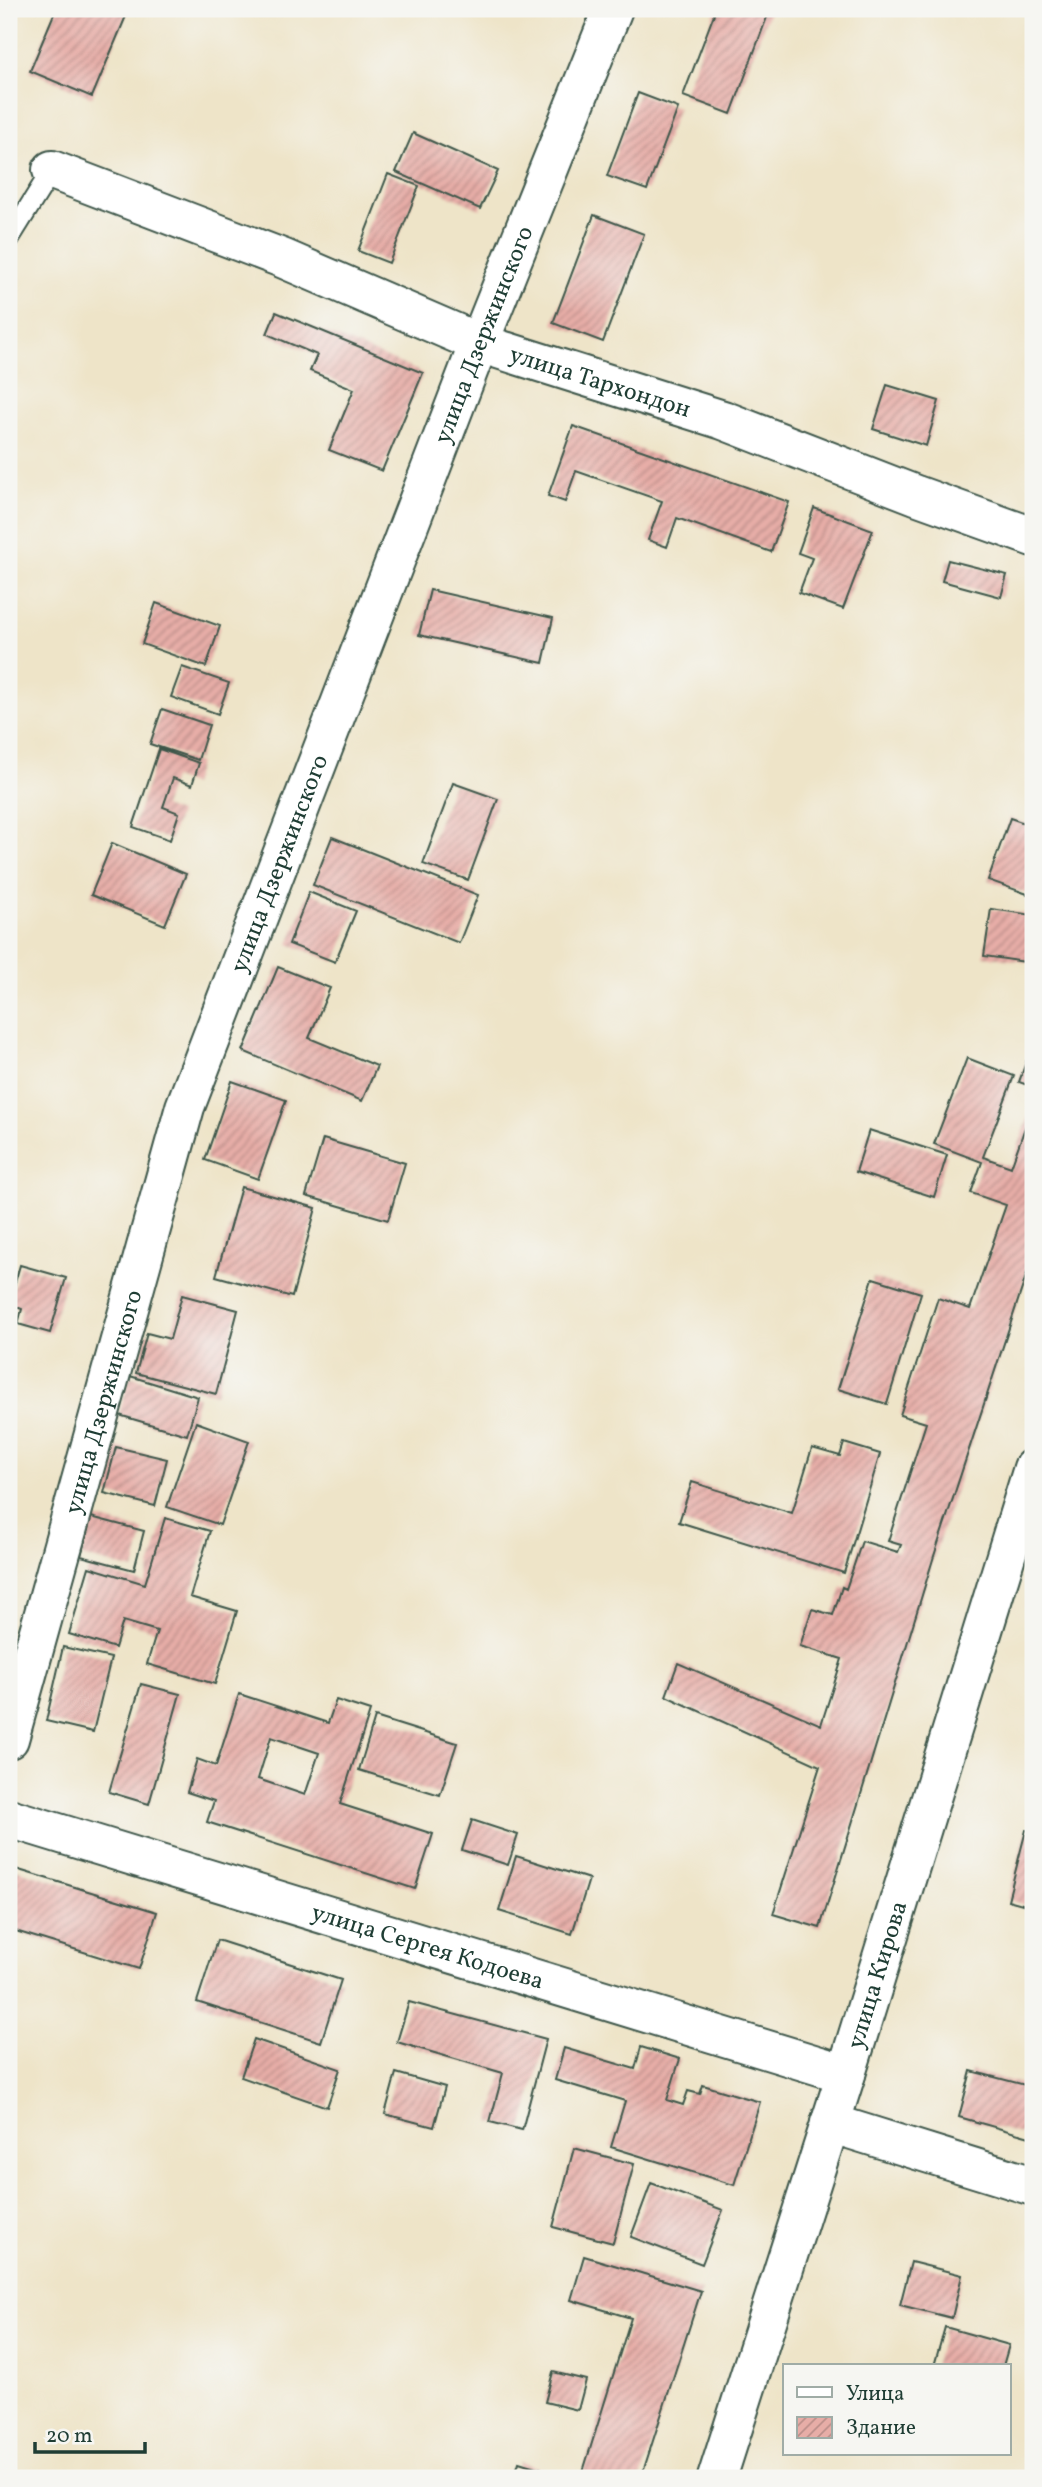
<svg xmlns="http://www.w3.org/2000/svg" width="1042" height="2487" font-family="Vollkorn,serif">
  <defs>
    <pattern id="building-hatch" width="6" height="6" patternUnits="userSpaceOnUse" patternTransform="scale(1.75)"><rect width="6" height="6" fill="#e7ada7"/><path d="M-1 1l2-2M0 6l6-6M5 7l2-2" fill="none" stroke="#bb8e89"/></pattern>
  </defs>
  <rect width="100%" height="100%" fill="#f6f6f2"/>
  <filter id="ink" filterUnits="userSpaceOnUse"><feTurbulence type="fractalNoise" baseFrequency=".0143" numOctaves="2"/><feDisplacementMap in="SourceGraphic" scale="14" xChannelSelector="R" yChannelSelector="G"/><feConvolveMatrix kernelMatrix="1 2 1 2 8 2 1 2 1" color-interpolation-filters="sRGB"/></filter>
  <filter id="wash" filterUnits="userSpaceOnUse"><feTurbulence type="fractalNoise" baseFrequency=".00686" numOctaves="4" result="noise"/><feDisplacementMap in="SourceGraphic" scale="28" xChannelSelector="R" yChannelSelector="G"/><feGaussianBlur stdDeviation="1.57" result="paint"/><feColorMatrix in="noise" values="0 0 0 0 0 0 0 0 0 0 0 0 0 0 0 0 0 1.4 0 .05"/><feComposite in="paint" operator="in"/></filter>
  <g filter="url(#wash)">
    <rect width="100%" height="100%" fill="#eee4c8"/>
    <g id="blocks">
      <path fill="url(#building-hatch)" fill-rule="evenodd" d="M56,9H129L92,97L30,71Z
        M716,9H770L731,114L683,96Z
        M638,93L678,108L647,190L607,176Z
        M413,133L498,171L480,209L396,172Z
        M388,174L419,186L389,263L358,251Z
        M594,215L644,234L603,342L553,323Z
        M276,312L423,373L382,471L329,450L354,389L310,371L317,355L267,334Z
        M887,385L939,401L926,446L873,429Z
        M573,426L789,502L771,552L677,518L667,547L648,540L662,501L576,471L565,502L548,496Z
        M814,508L873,530L843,609L799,593L812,558L798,553Z
        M948,560L1007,575L1001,597L942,581Z
        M430,590L553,618L543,663L419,635Z
        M156,603L220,626L206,667L142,644Z
        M182,667L229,683L218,714L171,697Z
        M162,709L209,725L198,760L150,744Z
        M159,749L199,763L192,785L173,778L163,807L179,813L170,840L133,827Z
        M453,783L498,799L468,880L423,864Z
        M1010,818L1033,826V896L988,880Z
        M332,837L478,895L459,943L313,885Z
        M112,843L186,874L165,925L91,895Z
        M309,892L356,911L335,962L289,944Z
        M991,909L1033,915V963L984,956Z
        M278,967L330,988L309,1038L377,1066L362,1101L243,1051Z
        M1033,1043V1087L1019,1082Z
        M967,1058L1014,1076L983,1157L1011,1167L1033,1105V1255L934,1556L820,1928L773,1914L820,1766L666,1696L678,1663L821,1725L842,1659L800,1646L812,1609L833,1615L842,1587L846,1589L862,1541L898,1552L901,1545L888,1541L926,1423L900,1415L938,1298L970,1309L1006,1205L971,1193L982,1162L934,1144Z
        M232,1081L286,1100L258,1179L205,1160Z
        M869,1130L947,1155L934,1197L856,1172Z
        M323,1139L405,1163L388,1220L306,1196Z
        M241,1187L316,1208L292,1297L216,1276Z
        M20,1265L66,1278L50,1333L18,1324L22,1309L9,1304Z
        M873,1278L921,1293L887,1404L838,1389Z
        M182,1295L238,1310L216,1394L136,1373L147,1333L170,1339Z
        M130,1376L198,1397L187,1435L119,1415Z
        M196,1422L249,1441L220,1525L167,1507Z
        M844,1443L880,1454L844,1573L679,1522L692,1482L792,1513L812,1448L840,1456Z
        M116,1447L167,1459L155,1506L104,1493Z
        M91,1517L144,1531L134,1570L81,1556Z
        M165,1518L210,1531L190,1597L237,1611L215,1684L147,1664L157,1631L123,1621L115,1648L69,1634L89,1567L145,1584Z
        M63,1647L111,1658L93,1732L46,1721Z
        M141,1684L180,1694L149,1804L109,1792Z
        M239,1694L328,1723L336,1700L370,1711L340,1804L433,1834L415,1889L207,1822L214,1801L187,1792L197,1759L216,1766ZM271,1737L319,1753L305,1795L258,1779Z
        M375,1717L457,1743L440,1795L359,1770Z
        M472,1820L518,1835L508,1865L462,1850Z
        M1026,1830L1033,1831V1907L1008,1900Z
        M516,1856L589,1879L572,1934L499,1911Z
        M9,1867L157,1912L139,1969L9,1929Z
        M217,1940L341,1980L321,2042L197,2002Z
        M409,2002L546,2039L522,2130L490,2122L503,2073L397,2042Z
        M254,2039L340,2069L327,2107L241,2077Z
        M641,2047L680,2059L667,2100L683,2105L688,2091L700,2094L703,2085L760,2102L734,2185L611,2147L625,2101L555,2080L564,2048L635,2069Z
        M971,2071L1033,2087V2138L959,2117Z
        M396,2073L445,2087L434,2127L385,2114Z
        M574,2148L634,2164L613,2243L553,2227Z
        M651,2183L723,2210L702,2264L631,2237Z
        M584,2256L701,2291L641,2478H581L631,2318L571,2300Z
        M911,2262L962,2275L952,2318L900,2305Z
        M945,2327L1009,2345L1003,2366H934Z
        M553,2372L586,2380L578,2410L545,2402Z
        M519,2462L545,2470L542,2478H514Z"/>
    </g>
  </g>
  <g filter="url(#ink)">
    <use href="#blocks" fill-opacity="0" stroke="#3e564a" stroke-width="2"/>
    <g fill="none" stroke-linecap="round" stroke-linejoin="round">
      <g stroke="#3e564a" stroke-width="23">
        <path id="lane" d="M9,239L52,170"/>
      </g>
      <g stroke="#3e564a" stroke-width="42">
        <g id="street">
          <path id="s1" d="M52,170L282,258L479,343L723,420L916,495L1033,537"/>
          <path id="s2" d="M9,1739L185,1107L479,343L613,9"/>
          <path id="s3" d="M9,1818L846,2074"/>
          <path d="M830,2123L1033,2186"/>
          <path id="s4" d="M717,2478L846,2074L1033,1468"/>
        </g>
      </g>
      <use href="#lane" stroke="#fff" stroke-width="19"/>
      <use href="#street" stroke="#fff" stroke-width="38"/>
    </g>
  </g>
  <g text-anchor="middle" stroke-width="5" stroke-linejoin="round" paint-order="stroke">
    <g font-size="24" fill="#1f3d34" stroke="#f6f6f2">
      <text dy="8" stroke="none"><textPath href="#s2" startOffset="1484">улица Дзержинского</textPath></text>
      <text dy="8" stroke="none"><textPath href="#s1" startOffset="588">улица Тархондон</textPath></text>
      <text dy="8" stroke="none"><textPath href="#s2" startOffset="917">улица Дзержинского</textPath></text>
      <text dy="8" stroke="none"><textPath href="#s2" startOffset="350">улица Дзержинского</textPath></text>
      <text dy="8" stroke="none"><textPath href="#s3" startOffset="438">улица Сергея Кодоева</textPath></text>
      <text dy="8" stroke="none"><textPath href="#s4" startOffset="528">улица Кирова</textPath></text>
    </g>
  </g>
  <rect width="1042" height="2487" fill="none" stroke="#f6f6f2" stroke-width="35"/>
  <rect x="783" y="2364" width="228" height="91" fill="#f6f6f2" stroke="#a0aca6" stroke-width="2"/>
  <rect x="797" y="2387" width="35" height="10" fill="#ffffff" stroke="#a0aca6" stroke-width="2"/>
  <text x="846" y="2400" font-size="21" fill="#1f3d34">Улица</text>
  <rect x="797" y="2417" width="35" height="21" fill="url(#building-hatch)" stroke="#a0aca6" stroke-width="2"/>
  <text x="846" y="2434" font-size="21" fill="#1f3d34">Здание</text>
  <path d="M35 2442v10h110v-10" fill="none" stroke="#1f3d34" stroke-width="3.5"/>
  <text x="46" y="2442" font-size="21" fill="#1f3d34" stroke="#f6f6f2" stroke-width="5" paint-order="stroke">20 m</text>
</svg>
